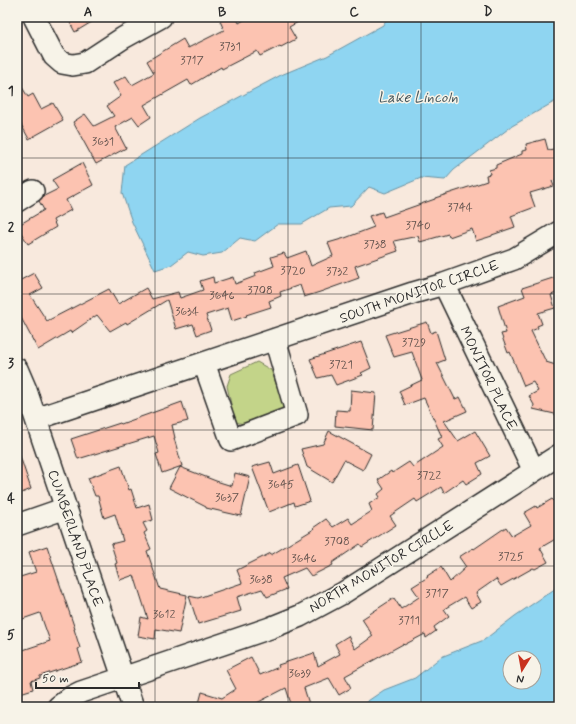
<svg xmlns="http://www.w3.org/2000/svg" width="576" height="724" font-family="Mynerve,sans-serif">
  <rect width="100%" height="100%" fill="#f8e9dd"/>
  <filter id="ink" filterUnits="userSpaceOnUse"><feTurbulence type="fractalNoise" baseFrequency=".025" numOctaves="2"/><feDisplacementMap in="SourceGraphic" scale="8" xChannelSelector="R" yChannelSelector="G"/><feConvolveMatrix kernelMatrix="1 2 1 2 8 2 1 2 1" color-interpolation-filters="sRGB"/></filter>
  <g filter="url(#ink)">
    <path fill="#c3d489" stroke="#77805a" d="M257,362L271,370L284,406L283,412L244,424L235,422L227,386L231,374Z"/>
    <path fill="#8fd5f1" stroke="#6791a2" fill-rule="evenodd" d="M388,17H559V101L554,102L512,126L454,170L445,180L421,178L385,193L369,187L351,206L329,208L302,224H278L255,241L240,238L222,253L203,256L188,252L171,265L155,270L132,222L122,193L125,165L200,118L281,75L327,56L383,25Z
      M559,586V707H359L384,690L415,678L441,657L484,640L515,616ZM510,658H534V682H510Z"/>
    <path fill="#fcc3b1" stroke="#2b2b2b" d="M67,17H100L75,32Z
      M227,17H236L239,23L249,17H307L289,27L296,39L281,47L280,46L260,56L257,51L222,69L221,67L191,85L188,80L144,105L151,117L139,125L133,117L115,127L126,148L96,164L73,122L85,114L94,126L114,116L107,106L121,96L113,83L126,76L132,85L154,73L147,61L183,39L188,48L224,30L220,21Z
      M17,79L28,97L33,94L41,109L53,103L63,120L29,139L17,117Z
      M545,139L548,150L559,148V179L552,181L554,186L530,193L535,207L511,216L515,227L492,235V236L476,241L472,229L449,237L448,234L420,242L418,236L394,241L398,251L355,266L359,278L320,292L304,297L300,285L280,292L281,296L269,301L271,307L246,315L247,316L232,321L228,308L206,315L211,330L197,335L193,324L176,329L167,300L127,324L126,322L110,331L97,315L71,333L70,331L38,350L17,310V282L34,273L43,288L30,295L47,321L109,289L118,304L146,288L152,299L178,292L180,298L203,290L200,281L213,277L214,283L233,277L235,284L256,276L255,273L274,266L271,257L284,253L287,258L306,251L311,266L333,256L328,243L345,238L374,227L369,216L382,212L384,217L435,199V198L487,181L486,175L490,174L489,170L496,168V165L522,154V151L527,150L526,144Z
      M82,163L93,185L66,200L71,210L53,220L56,227L28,244L17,226L44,210L39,201L44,196L58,189L52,180Z
      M559,276V292L551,295L555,308L538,313L542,324L537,326L538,328L531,331L546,362L559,366V415L533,409L534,405L529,396L538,391L533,382L524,386L510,352L508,353L501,334L506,333L498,306L525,296L522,288Z
      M427,322L431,333L436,331L445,360L437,363L455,399L460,397L467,411L444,421L458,441L475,431L490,456L477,463L482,474L466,484L463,480L444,493L441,487L417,502L415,499L390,516L396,525L362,547L360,544L332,563L333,565L311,576L305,568L282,578L287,589L267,597L262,589L237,597L241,611L198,624L189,596L198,598L242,583L237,570L271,553V555L314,529L313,528L326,519L333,527L348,518L352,524L372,511L369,504L380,497L378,494L384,489L378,480L391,471L392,473L409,462L413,467L443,447L438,439L442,437L424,398L405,405L399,391L422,380L412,352L394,357L385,335Z
      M361,342L371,368L361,373L363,375L336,385L331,375L318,378L310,359Z
      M351,390L376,393L373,430L335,426L336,410L350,411Z
      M182,402L188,421L172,425L175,438H174L182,466L162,473L156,454L159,453L154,436L78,459L71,439L120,423L121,424Z
      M329,431L371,454L363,470L344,460L332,482L307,467L301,449L323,444Z
      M17,453H19L31,489L17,495Z
      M270,462L274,474L298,465L310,501L295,506L294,502L269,512L252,467Z
      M121,466L129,490L131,489L137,508L149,504L153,520L143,523L147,531L144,533L151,549L147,551L160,589L187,595L179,633L156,629L155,639L138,636L141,617L148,619L134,575L120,580L115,564L117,563L111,544L123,541L115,514L104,518L98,496H95L88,478Z
      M180,467L216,481L232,486L235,473L250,477L241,516L206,508V507L169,488Z
      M552,499L559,506V537L540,548L548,562L535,569L533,568L501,586L496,579L476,593L481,602L471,608L464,597L444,609L449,616L434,627L436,631L426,638L425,634L404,645L403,644L345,676L351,688L339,695L329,678L304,688L310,707H292L286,688L249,707H198L202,692L222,698L236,689L226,670L251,657L260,675L279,667L278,665L314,653L318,666L340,654L335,644L348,636L355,649L373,636L362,619L394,598L401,609L419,597L412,587L428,577L427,576L441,567L450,582L466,567L459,557L473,548L474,549L506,527L512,536L531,525L524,513L536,506L537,508Z
      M47,546L75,629H74L80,648L78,649L82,662L40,676V678L31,681L33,689L17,694V652L50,641L40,613L17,621V578L36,572L29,552Z"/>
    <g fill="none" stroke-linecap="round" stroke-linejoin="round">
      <g stroke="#2b2b2b" stroke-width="24">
        <path id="minor" d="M34,17L54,56L62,63L73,65L85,63L123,38L161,17
          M17,201L33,191
          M444,284L534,471
          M204,363L231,440L297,415L275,339
          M17,369L26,390L133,707
          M36,419L413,293L444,284L514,259L559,232
          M17,525L66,508
          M58,707L71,697L81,692L270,628L300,616L343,593L559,455"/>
      </g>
      <use href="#minor" stroke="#f7f3e8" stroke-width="21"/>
    </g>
  </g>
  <path fill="none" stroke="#2b2b2b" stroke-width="1" stroke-opacity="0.55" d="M155,17V707M288,17V707M421,17V707M17,158H559M17,294H559M17,430H559M17,566H559"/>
  <g text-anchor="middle" stroke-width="3" stroke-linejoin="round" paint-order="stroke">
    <g font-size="12" fill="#5f514c">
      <text x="230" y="50">3731</text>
      <text x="192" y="64">3717</text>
      <text x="103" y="145">3631</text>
      <text x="460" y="211">3744</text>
      <text x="418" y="229">3740</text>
      <text x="375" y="248">3738</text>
      <text x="293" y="274">3720</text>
      <text x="337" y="275">3732</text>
      <text x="260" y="294">3708</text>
      <text x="222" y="299">3646</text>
      <text x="187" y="315">3634</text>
      <text x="414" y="346">3729</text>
      <text x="341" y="368">3721</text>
      <text x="429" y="479">3722</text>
      <text x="281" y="488">3645</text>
      <text x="227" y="501">3637</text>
      <text x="337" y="545">3708</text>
      <text x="511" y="560">3725</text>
      <text x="304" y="562">3646</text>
      <text x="261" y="583">3638</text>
      <text x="437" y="597">3717</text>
      <text x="164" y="618">3612</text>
      <text x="409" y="624">3711</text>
      <text x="300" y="677">3639</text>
    </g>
    <g font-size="14" fill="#2b2b2b" stroke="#f7f3e8">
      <text transform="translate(419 291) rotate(-19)" y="5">SOUTH MONITOR CIRCLE</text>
      <text transform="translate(489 378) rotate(64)" y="5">MONITOR PLACE</text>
      <text transform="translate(76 538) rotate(71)" y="5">CUMBERLAND PLACE</text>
      <text transform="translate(381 566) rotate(-31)" y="5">NORTH MONITOR CIRCLE</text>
    </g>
    <g font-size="15" font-style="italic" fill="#44565c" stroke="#f7f3e8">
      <text x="418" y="102">Lake Lincoln</text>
    </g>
  </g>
  <rect width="576" height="724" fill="none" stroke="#f7f3e8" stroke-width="44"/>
  <g transform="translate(522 670) rotate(191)"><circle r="19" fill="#f7f3e8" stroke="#a5a39c"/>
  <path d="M0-3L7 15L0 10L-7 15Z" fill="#c8321e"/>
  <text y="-6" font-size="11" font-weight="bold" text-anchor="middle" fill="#2b2b2b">N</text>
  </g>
  <path d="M36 682v6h103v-6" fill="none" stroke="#2b2b2b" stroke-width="2"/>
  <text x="42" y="682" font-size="12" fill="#2b2b2b" stroke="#f7f3e8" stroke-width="3" paint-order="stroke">50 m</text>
  <rect x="22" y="22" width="532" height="680" fill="none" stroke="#2b2b2b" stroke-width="1.5"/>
  <g font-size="13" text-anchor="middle" font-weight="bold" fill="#2b2b2b">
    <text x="88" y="16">A</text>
    <text x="222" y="16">B</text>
    <text x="354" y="16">C</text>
    <text x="488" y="16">D</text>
    <text x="11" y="95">1</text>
    <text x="11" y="231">2</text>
    <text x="11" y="367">3</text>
    <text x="11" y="503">4</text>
    <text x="11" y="639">5</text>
  </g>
</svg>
